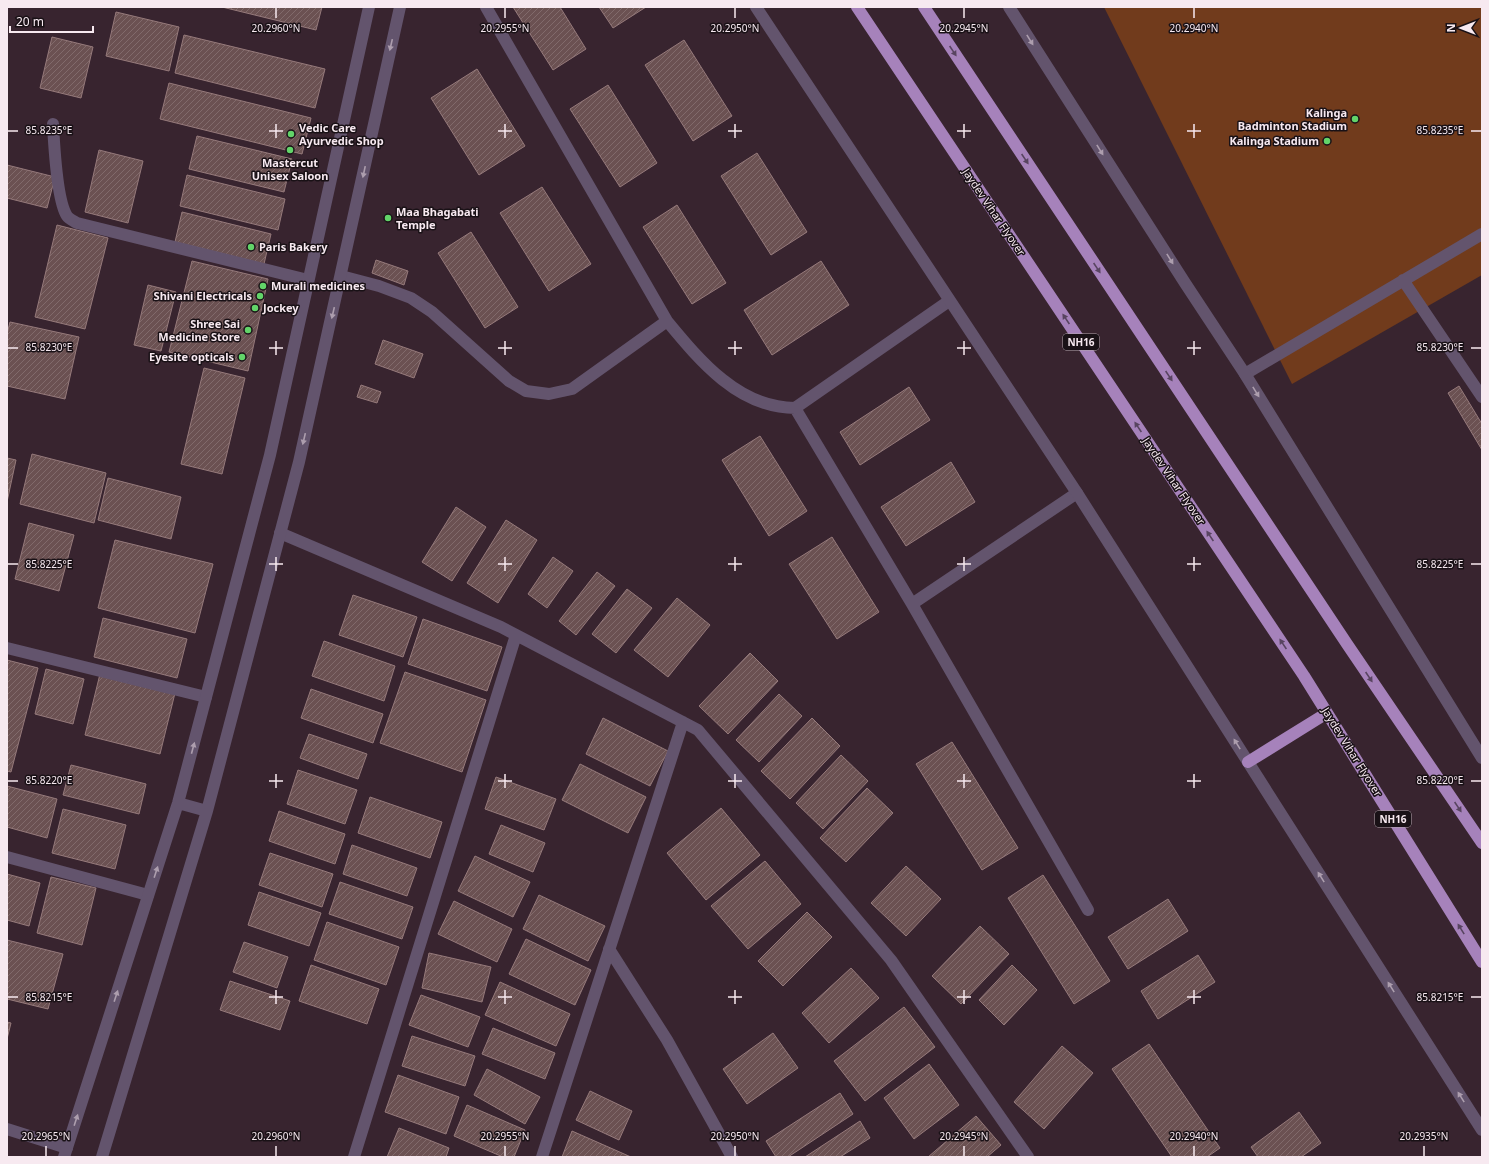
<svg xmlns="http://www.w3.org/2000/svg" width="1489" height="1164" font-family="'Noto Sans',sans-serif">
  <defs>
    <pattern id="building-hatch" width="6" height="6" patternUnits="userSpaceOnUse"><rect width="6" height="6" fill="#6b5152"/><path d="M-1 1l2-2M0 6l6-6M5 7l2-2" fill="none" stroke="#816a6b"/></pattern>
  </defs>
  <rect width="100%" height="100%" fill="#38242f"/>
  <path fill="#713b1c" d="M1104,7H1482V275L1292,384Z"/>
  <path fill="url(#building-hatch)" stroke="#967a7b" d="M222,7H322L316,30Z
    M513,7H560L586,49L553,70Z
    M599,7H646L613,28Z
    M116,12L179,27L169,71L106,56Z
    M184,35L325,69L315,108L175,73Z
    M52,37L93,47L81,98L40,88Z
    M684,40L732,116L693,141L645,65Z
    M477,69L525,146L479,175L431,98Z
    M169,83L311,118L302,154L160,119Z
    M608,85L657,163L620,187L570,109Z
    M197,136L292,159L284,192L189,169Z
    M99,150L143,161L128,223L85,212Z
    M757,153L807,232L771,255L721,176Z
    M7,165L55,177L47,208L7,198Z
    M187,175L285,199L278,230L180,206Z
    M542,187L591,264L549,291L500,213Z
    M677,205L726,283L692,304L643,227Z
    M182,212L271,234L264,264L175,242Z
    M57,225L108,238L85,329L35,317Z
    M471,232L518,307L485,328L438,253Z
    M376,260L408,271L404,285L372,273Z
    M192,261L268,279L248,371L169,352Z
    M821,261L849,305L772,355L744,310Z
    M148,285L176,292L161,351L134,345Z
    M10,322L79,337L65,399L7,386V334Z
    M383,340L423,354L414,378L375,364Z
    M204,368L245,378L222,474L181,464Z
    M361,385L381,392L377,403L357,397Z
    M1459,386L1482,424V450L1448,393Z
    M909,387L930,420L860,465L840,432Z
    M760,436L807,511L769,536L722,460Z
    M32,454L106,473L94,523L20,504Z
    M7,458L16,460L7,502Z
    M951,462L975,502L906,546L881,507Z
    M108,478L181,497L171,539L98,520Z
    M456,507L486,527L452,581L422,562Z
    M506,520L537,540L498,603L467,583Z
    M29,523L74,535L59,591L15,579Z
    M832,537L879,612L837,639L789,564Z
    M115,540L213,564L195,633L98,608Z
    M553,557L573,571L547,608L528,594Z
    M597,572L615,586L576,635L559,621Z
    M627,589L652,608L616,653L592,634Z
    M353,595L417,617L403,657L339,635Z
    M677,598L710,625L668,677L634,650Z
    M103,618L187,639L177,678L94,657Z
    M423,619L502,647L487,691L408,664Z
    M324,641L395,666L384,701L312,676Z
    M750,653L778,681L728,734L699,706Z
    M7,660L38,668L11,772L7,771Z
    M46,669L84,679L73,724L35,714Z
    M405,672L486,700L462,772L380,743Z
    M100,674L175,693L160,754L85,735Z
    M311,689L383,714L373,743L301,718Z
    M779,694L802,716L759,762L736,740Z
    M603,718L668,751L650,786L586,754Z
    M812,718L840,746L790,799L761,771Z
    M309,734L367,754L358,779L300,758Z
    M952,742L1018,848L982,870L916,764Z
    M841,755L868,781L823,829L796,803Z
    M580,764L646,797L628,833L562,800Z
    M71,765L146,784L139,814L63,795Z
    M298,770L357,790L345,824L287,804Z
    M496,777L556,799L544,830L485,809Z
    M7,786L57,799L47,838L7,827Z
    M867,788L893,813L846,862L820,838Z
    M370,797L442,822L430,858L358,833Z
    M721,808L760,855L706,900L667,853Z
    M63,809L126,825L115,869L52,853Z
    M279,811L345,834L335,864L269,841Z
    M501,825L545,843L533,872L489,854Z
    M352,845L417,868L407,896L343,874Z
    M270,853L333,874L322,907L259,885Z
    M475,856L530,882L513,917L458,891Z
    M765,861L801,904L748,949L711,906Z
    M906,866L941,899L906,936L871,903Z
    M7,874L40,883L29,926L7,920Z
    M1043,875L1110,981L1074,1004L1008,898Z
    M51,877L96,888L82,945L37,933Z
    M340,882L413,907L402,939L329,914Z
    M259,892L321,913L309,946L248,925Z
    M539,895L605,926L588,961L523,929Z
    M1168,899L1188,931L1128,969L1108,937Z
    M454,901L512,929L497,962L438,934Z
    M807,912L832,937L783,986L758,961Z
    M327,922L399,947L386,985L314,960Z
    M980,926L1009,954L961,1004L932,976Z
    M526,939L591,970L575,1005L509,974Z
    M7,940L63,954L48,1009L7,999Z
    M244,942L288,957L277,988L233,972Z
    M429,953L491,967L482,1002L422,988Z
    M1198,955L1215,982L1158,1019L1141,991Z
    M311,965L379,989L367,1024L299,1001Z
    M1012,965L1037,990L1004,1025L979,1000Z
    M851,968L879,998L829,1043L802,1013Z
    M230,981L290,1001L280,1030L220,1010Z
    M500,982L570,1014L556,1046L485,1015Z
    M421,995L480,1017L468,1047L409,1025Z
    M904,1007L935,1047L865,1101L834,1061Z
    M7,1022L11,1023L7,1039Z
    M493,1028L555,1053L545,1079L482,1054Z
    M773,1033L798,1068L747,1104L723,1069Z
    M412,1036L475,1056L465,1086L402,1066Z
    M1149,1044L1220,1148L1207,1157H1172L1112,1069Z
    M1062,1046L1093,1073L1044,1129L1014,1102Z
    M929,1064L959,1105L914,1139L884,1098Z
    M487,1069L540,1097L525,1124L474,1095Z
    M398,1075L459,1097L446,1134L385,1112Z
    M590,1091L632,1111L619,1140L576,1120Z
    M840,1093L853,1114L788,1157H776L766,1141Z
    M467,1105L525,1130L514,1157H503L454,1136Z
    M1299,1112L1321,1143L1301,1157H1258L1251,1147Z
    M976,1116L1001,1145L987,1157H928Z
    M860,1121L870,1138L840,1157H805Z
    M399,1128L449,1148L446,1157H387Z
    M572,1131L631,1157H562Z"/>
  <g fill="none" stroke-linecap="round" stroke-linejoin="round">
    <path stroke="#63546d" stroke-width="12" d="M1403,280L1482,397
      M1245,374L1482,234"/>
    <path stroke="#63546d" stroke-width="12" d="M486,7L667,321C700,361 739,408 795,408L949,301
      M53,124C54,144 57,201 67,216C69,219 74,221 77,223L308,280
      M341,276L379,286L411,298L432,312L509,381L526,391L549,394L572,389L667,321
      M795,408L912,604L1088,910
      M280,533L501,627L698,730L891,960L1028,1157
      M912,604L1077,493
      M7,648L206,697
      M7,857L148,895
      M609,949L667,1040L732,1157
      M7,1129L67,1148
      M354,1157L516,635
      M542,1157L683,722"/>
    <path stroke="#63546d" stroke-width="12" d="M756,7L1077,493L1482,1130
      M1009,7L1185,283L1245,374L1482,758
      M178,803L207,811
      M64,1157L178,803L270,455L369,7
      M102,1157L207,811L299,462L400,7"/>
    <path stroke="#a682bb" stroke-width="12" d="M857,7L1304,676L1482,962
      M924,7L1347,644L1482,843
      M1248,762L1327,713"/>
  </g>
  <defs><path id="oneway-solid" d="M-6-.8H1V-3.2L6.5 0L1 3.2V.8H-6Z"/></defs>
  <g fill="#ad9eae">
    <use href="#oneway-solid" transform="translate(1030 40) rotate(58)"/>
    <use href="#oneway-solid" transform="translate(391 45) rotate(103)"/>
    <use href="#oneway-solid" transform="translate(1100 150) rotate(58)"/>
    <use href="#oneway-solid" transform="translate(364 172) rotate(102)"/>
    <use href="#oneway-solid" transform="translate(1170 259) rotate(58)"/>
    <use href="#oneway-solid" transform="translate(333 313) rotate(103)"/>
    <use href="#oneway-solid" transform="translate(1256 392) rotate(58)"/>
    <use href="#oneway-solid" transform="translate(304 439) rotate(103)"/>
    <use href="#oneway-solid" transform="translate(1237 744) rotate(-122)"/>
    <use href="#oneway-solid" transform="translate(193 748) rotate(-75)"/>
    <use href="#oneway-solid" transform="translate(156 872) rotate(-72)"/>
    <use href="#oneway-solid" transform="translate(1321 877) rotate(-122)"/>
    <use href="#oneway-solid" transform="translate(1391 987) rotate(-122)"/>
    <use href="#oneway-solid" transform="translate(116 996) rotate(-72)"/>
    <use href="#oneway-solid" transform="translate(1461 1097) rotate(-122)"/>
    <use href="#oneway-solid" transform="translate(76 1120) rotate(-72)"/>
  </g>
  <g fill="#584460">
    <use href="#oneway-solid" transform="translate(953 51) rotate(56)"/>
    <use href="#oneway-solid" transform="translate(1025 159) rotate(56)"/>
    <use href="#oneway-solid" transform="translate(1097 268) rotate(56)"/>
    <use href="#oneway-solid" transform="translate(1066 319) rotate(-124)"/>
    <use href="#oneway-solid" transform="translate(1169 376) rotate(56)"/>
    <use href="#oneway-solid" transform="translate(1138 427) rotate(-124)"/>
    <use href="#oneway-solid" transform="translate(1210 536) rotate(-124)"/>
    <use href="#oneway-solid" transform="translate(1283 644) rotate(-124)"/>
    <use href="#oneway-solid" transform="translate(1369 677) rotate(56)"/>
    <use href="#oneway-solid" transform="translate(1458 807) rotate(56)"/>
    <use href="#oneway-solid" transform="translate(1461 929) rotate(-122)"/>
  </g>
  <path fill="none" stroke="#f7e9f0" stroke-width="1.5" d="M276,8V18M505,8V18M735,8V18M964,8V18M1194,8V18M276,124V138M505,124V138M735,124V138M964,124V138M1194,124V138M8,131H18M269,131H283M498,131H512M728,131H742M957,131H971M1187,131H1201M1471,131H1481M276,341V355M505,341V355M735,341V355M964,341V355M1194,341V355M8,348H18M269,348H283M498,348H512M728,348H742M957,348H971M1187,348H1201M1471,348H1481M276,557V571M505,557V571M735,557V571M964,557V571M1194,557V571M8,564H18M269,564H283M498,564H512M728,564H742M957,564H971M1187,564H1201M1471,564H1481M276,774V788M505,774V788M735,774V788M964,774V788M1194,774V788M8,781H18M269,781H283M498,781H512M728,781H742M957,781H971M1187,781H1201M1471,781H1481M276,990V1004M505,990V1004M735,990V1004M964,990V1004M1194,990V1004M8,997H18M269,997H283M498,997H512M728,997H742M957,997H971M1187,997H1201M1471,997H1481M46,1146V1156M276,1146V1156M505,1146V1156M735,1146V1156M964,1146V1156M1194,1146V1156M1424,1146V1156"/>
  <g fill="#62d469" stroke="#191116" stroke-width="1.5">
    <circle cx="1355" cy="119" r="4"/>
    <circle cx="291" cy="134" r="4"/>
    <circle cx="1327" cy="141" r="4"/>
    <circle cx="290" cy="150" r="4"/>
    <circle cx="388" cy="218" r="4"/>
    <circle cx="251" cy="247" r="4"/>
    <circle cx="263" cy="286" r="4"/>
    <circle cx="260" cy="296" r="4"/>
    <circle cx="255" cy="308" r="4"/>
    <circle cx="248" cy="330" r="4"/>
    <circle cx="242" cy="357" r="4"/>
  </g>
  <g text-anchor="middle" stroke-width="3" stroke-linejoin="round" paint-order="stroke">
    <g fill="#191116" stroke="#b4a8af" stroke-width="1">
      <rect x="1063" y="334" width="36" height="16" rx="3"/>
      <rect x="1375" y="811" width="36" height="16" rx="3"/>
    </g>
    <g font-size="10" font-weight="bold" fill="#f7e9f0">
      <text x="1081" y="346">NH16</text>
      <text x="1393" y="823">NH16</text>
    </g>
    <g font-size="11" font-weight="bold" fill="#f7e9f0" stroke="#191116" text-anchor="end">
      <text x="1347" y="117">Kalinga<tspan x="1347" dy="13">Badminton Stadium</tspan></text>
      <text x="299" y="132" text-anchor="start">Vedic Care<tspan x="299" dy="13">Ayurvedic Shop</tspan></text>
      <text x="1319" y="145">Kalinga Stadium</text>
      <text x="290" y="167" text-anchor="middle">Mastercut<tspan x="290" dy="13">Unisex Saloon</tspan></text>
      <text x="396" y="216" text-anchor="start">Maa Bhagabati<tspan x="396" dy="13">Temple</tspan></text>
      <text x="259" y="251" text-anchor="start">Paris Bakery</text>
      <text x="271" y="290" text-anchor="start">Murali medicines</text>
      <text x="252" y="300">Shivani Electricals</text>
      <text x="263" y="312" text-anchor="start">Jockey</text>
      <text x="240" y="328">Shree Sai<tspan x="240" dy="13">Medicine Store</tspan></text>
      <text x="234" y="361">Eyesite opticals</text>
    </g>
    <g font-size="11" fill="#f7e9f0" stroke="#191116">
      <text transform="translate(994 212) rotate(56)" y="4">Jaydev Vihar Flyover</text>
      <text transform="translate(1174 481) rotate(56)" y="4">Jaydev Vihar Flyover</text>
      <text transform="translate(1352 752) rotate(58)" y="4">Jaydev Vihar Flyover</text>
    </g>
  </g>
  <g font-size="10" text-anchor="middle" fill="#f7e9f0" stroke="#191116" stroke-width="3" stroke-linejoin="round" paint-order="stroke">
    <text x="276" y="32">20.2960°N</text>
    <text x="505" y="32">20.2955°N</text>
    <text x="735" y="32">20.2950°N</text>
    <text x="964" y="32">20.2945°N</text>
    <text x="1194" y="32">20.2940°N</text>
    <text x="1440" y="134">85.8235°E</text>
    <text x="49" y="134">85.8235°E</text>
    <text x="1440" y="351">85.8230°E</text>
    <text x="49" y="351">85.8230°E</text>
    <text x="1440" y="568">85.8225°E</text>
    <text x="49" y="568">85.8225°E</text>
    <text x="1440" y="784">85.8220°E</text>
    <text x="49" y="784">85.8220°E</text>
    <text x="1440" y="1001">85.8215°E</text>
    <text x="49" y="1001">85.8215°E</text>
    <text x="46" y="1140">20.2965°N</text>
    <text x="276" y="1140">20.2960°N</text>
    <text x="505" y="1140">20.2955°N</text>
    <text x="735" y="1140">20.2950°N</text>
    <text x="964" y="1140">20.2945°N</text>
    <text x="1194" y="1140">20.2940°N</text>
    <text x="1424" y="1140">20.2935°N</text>
  </g>
  <rect width="1489" height="1164" fill="none" stroke="#f7e9f0" stroke-width="16"/>
  <g transform="translate(1461 28) rotate(270)" stroke="#191116" stroke-width="3" paint-order="stroke">
  <path d="M0-3L7 15L0 10L-7 15Z" fill="#f7e9f0"/>
  <text y="-6" font-size="11" font-weight="bold" text-anchor="middle" fill="#f7e9f0">N</text>
  </g>
  <path d="M10 26v6h83v-6" fill="none" stroke="#f7e9f0" stroke-width="2"/>
  <text x="16" y="26" font-size="12" fill="#f7e9f0" stroke="#191116" stroke-width="3" paint-order="stroke">20 m</text>
</svg>
